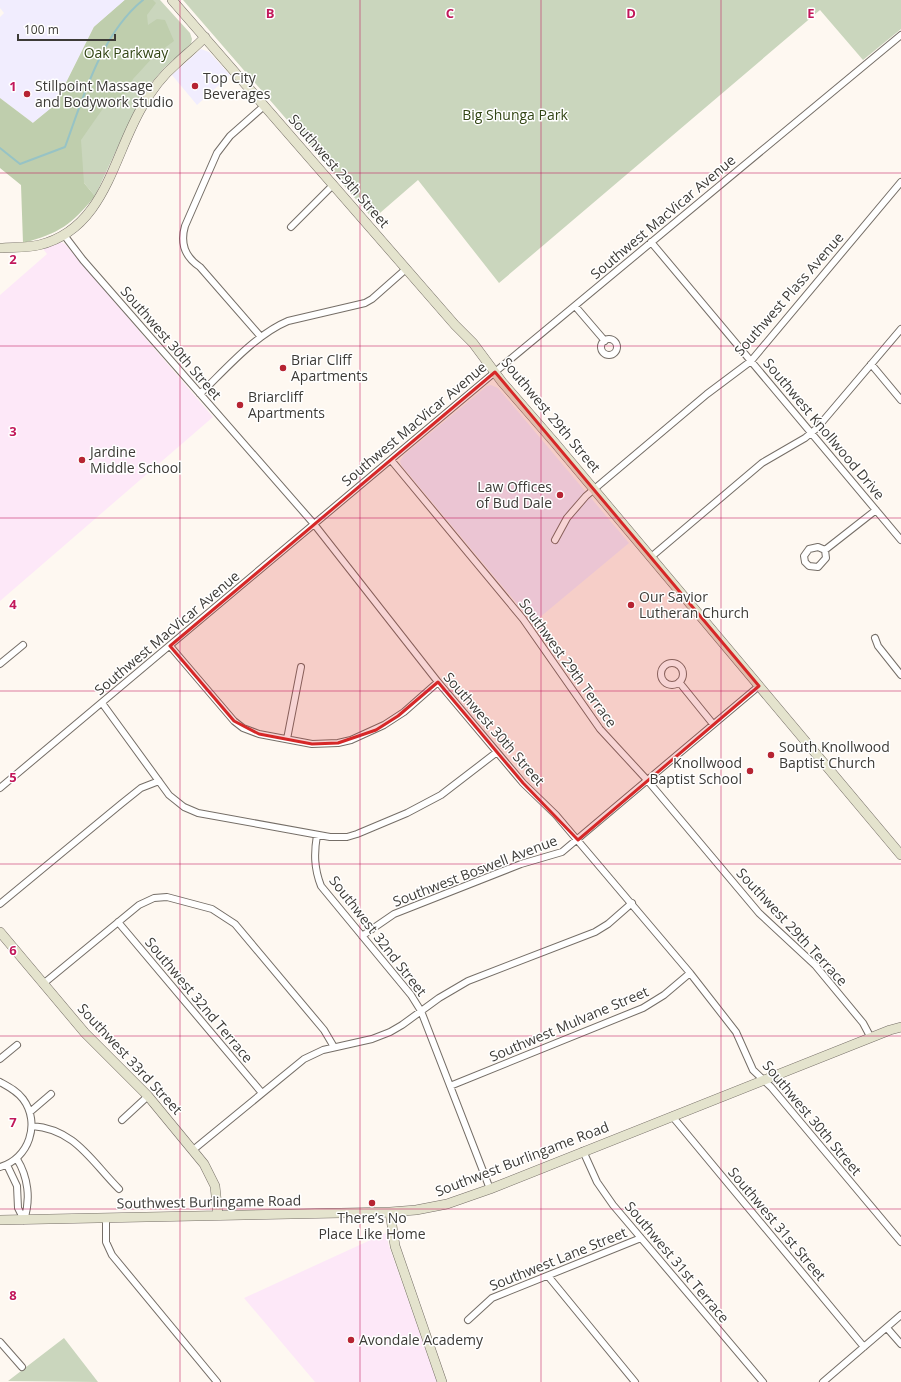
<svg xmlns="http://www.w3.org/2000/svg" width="901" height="1382" font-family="'Open Sans',sans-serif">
  <rect width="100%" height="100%" fill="#fef8f1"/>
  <path fill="#f1edfe" d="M0,0H125L94,27L55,105L33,123L0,98V17L4,13L0,8Z
    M201,49L209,52L230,75L197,105L172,75Z
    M491,385L498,388L629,543L533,623L401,465L400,461L404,455L487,386Z"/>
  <path fill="#fde8f8" d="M61,242L65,244L213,417L0,601V295L47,254L43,249Z
    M388,1232V1243L437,1382H315L244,1298Z"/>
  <path fill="#cad6bd" d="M125,0H160L190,33L192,39L191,44L164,68L147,88L133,114L95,196L33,123L55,105L94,27Z
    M183,0H901V29L863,60L820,10L499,283L418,180L373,219Z
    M64,1338L98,1382L8,1381Z"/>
  <path fill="#bfcead" d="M125,0H153L156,3L147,15L148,25L157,19L165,20L174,41L155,55L133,79L128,90L117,103L104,107L81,140L84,183L95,196C71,225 60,233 23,243L21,185L0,168V98L33,123L55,105L94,27Z"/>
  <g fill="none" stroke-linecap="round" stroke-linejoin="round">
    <path stroke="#97c3c5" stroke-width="2" d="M0,148L20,164L65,147C83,98 101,34 143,0"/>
    <g stroke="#756e67" stroke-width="8">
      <path id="street" d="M291,227L333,185
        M64,235L83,260L314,524L438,682L523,783L556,815L690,973L736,1032L753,1070L771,1087L901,1242
        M651,242L901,540
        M575,306L605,341
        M261,337L200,267C185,257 180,243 185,226L217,153L230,136L264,106
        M601 347a8 8 0 1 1 16 0a8 8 0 1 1-16 0Z
        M871,364L901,400
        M200,394C226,369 255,335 288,321L365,303L372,299L406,269
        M391,460L523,619L600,729L648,781L759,913L815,965L863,1023L871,1038
        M555,540L567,518L586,496L707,394L751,361L901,182
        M825,550L826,558L818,567L809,566L805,562L804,556L809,549L818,547L825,550L876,510
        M651,557L762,463L805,438L817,428L901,329
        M875,638L878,646L901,675
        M170,646L234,721L243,728L259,734L312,744L338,743L351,740L384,725L404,712L438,682
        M661 674a11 11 0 1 1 22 0a11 11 0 1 1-22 0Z
        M0,664L23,645
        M679,682L713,724
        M102,703L169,795L184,807L198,813L330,837H347L357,834L407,813L441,795L497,752
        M287,739L301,667
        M0,788L495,372L901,35
        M317,835C314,853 314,868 321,886L411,995L421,1011L490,1189
        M0,904L121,804L141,788L159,781
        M118,922L262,1093
        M362,936L394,914L521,864L562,852L759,686
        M43,984L139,905L154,898L167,897L212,909L235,924L324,1030L334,1047
        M0,1059L17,1045
        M0,1082C9,1087 17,1091 23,1099C41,1123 29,1159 0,1167
        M450,1086L643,1008L664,995L690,973
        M30,1112L51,1094
        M672,1116L864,1347
        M122,1120L148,1096
        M32,1126C75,1129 91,1161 119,1189
        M193,1150L304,1059L323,1050L372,1039L390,1032L402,1025L439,998L468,981L595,932L608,924L632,903
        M583,1151L597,1182L613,1205L763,1382
        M17,1159C28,1177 31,1199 24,1220
        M7,1165L17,1186L18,1208L24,1220
        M106,1218V1242L112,1255L217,1382
        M548,1276L635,1382
        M468,1320L492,1298L641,1238
        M887,1328L901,1344
        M0,1342L22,1367
        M823,1382L901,1315"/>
    </g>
    <g stroke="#756e67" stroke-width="10">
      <path id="secondary" d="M172,0L455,325L473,343L502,382L555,443L901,855
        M0,248C13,247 26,248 39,245C105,229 113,156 142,107C151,91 163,75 176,64C185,55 196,47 205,37
        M0,932L85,1033L148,1096L204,1164L215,1186L218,1215
        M390,1212L395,1246L442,1382
        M0,1220L390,1212L416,1210L447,1204L490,1189L890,1030L901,1027"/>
    </g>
    <use href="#street" stroke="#fff" stroke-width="6"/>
    <use href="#secondary" stroke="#e4e3cd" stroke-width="9"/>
  </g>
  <path fill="#d62828" fill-opacity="0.2" stroke="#d62828" stroke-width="3" stroke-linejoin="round" d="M495,372L759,686L578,840L523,783L438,682L398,716L376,730L338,743L312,744L259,734L234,721L170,646Z"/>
  <path fill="none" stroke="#c2185b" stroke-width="1" stroke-opacity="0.55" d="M180,0V1382M360,0V1382M541,0V1382M721,0V1382M0,173H901M0,346H901M0,518H901M0,691H901M0,864H901M0,1036H901M0,1209H901"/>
  <g fill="#b62432" stroke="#fff" stroke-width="1.5">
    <circle cx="195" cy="86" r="4"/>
    <circle cx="27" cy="94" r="4"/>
    <circle cx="283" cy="368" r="4"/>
    <circle cx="240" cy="405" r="4"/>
    <circle cx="82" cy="460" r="4"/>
    <circle cx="560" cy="495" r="4"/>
    <circle cx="631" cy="605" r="4"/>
    <circle cx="771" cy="755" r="4"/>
    <circle cx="750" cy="771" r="4"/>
    <circle cx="372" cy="1203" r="4"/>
    <circle cx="351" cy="1340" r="4"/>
  </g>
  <g text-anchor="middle" stroke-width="3" stroke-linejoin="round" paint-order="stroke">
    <g font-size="14" fill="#324514" stroke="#fff">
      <text x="126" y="58">Oak Parkway</text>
      <text x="515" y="120">Big Shunga Park</text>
    </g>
    <g font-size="14" fill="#3d3b37" stroke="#fff" text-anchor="start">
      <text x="203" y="83">Top City<tspan x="203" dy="16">Beverages</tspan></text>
      <text x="35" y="91">Stillpoint Massage<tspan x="35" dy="16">and Bodywork studio</tspan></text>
      <text x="291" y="365">Briar Cliff<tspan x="291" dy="16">Apartments</tspan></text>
      <text x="248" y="402">Briarcliff<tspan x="248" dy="16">Apartments</tspan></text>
      <text x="90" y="457">Jardine<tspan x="90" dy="16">Middle School</tspan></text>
      <text x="552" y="492" text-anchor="end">Law Offices<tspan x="552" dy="16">of Bud Dale</tspan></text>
      <text x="639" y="602">Our Savior<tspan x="639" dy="16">Lutheran Church</tspan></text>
      <text x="779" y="752">South Knollwood<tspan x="779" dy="16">Baptist Church</tspan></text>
      <text x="742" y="768" text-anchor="end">Knollwood<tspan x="742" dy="16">Baptist School</tspan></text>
      <text x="372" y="1223" text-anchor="middle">There’s No<tspan x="372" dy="16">Place Like Home</tspan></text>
      <text x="359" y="1345">Avondale Academy</text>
    </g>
    <g font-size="14" fill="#3d3b37" stroke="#fff">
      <text transform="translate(339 171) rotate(49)" y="5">Southwest 29th Street</text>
      <text transform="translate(663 217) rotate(-40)" y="5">Southwest MacVicar Avenue</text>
      <text transform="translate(789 294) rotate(-49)" y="5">Southwest Plass Avenue</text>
      <text transform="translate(171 343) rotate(49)" y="5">Southwest 30th Street</text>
      <text transform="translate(551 415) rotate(50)" y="5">Southwest 29th Street</text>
      <text transform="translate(414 424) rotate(-40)" y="5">Southwest MacVicar Avenue</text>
      <text transform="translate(824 429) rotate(50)" y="5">Southwest Knollwood Drive</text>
      <text transform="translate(167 633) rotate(-40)" y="5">Southwest MacVicar Avenue</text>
      <text transform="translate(568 663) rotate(54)" y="5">Southwest 29th Terrace</text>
      <text transform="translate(494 729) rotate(49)" y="5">Southwest 30th Street</text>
      <text transform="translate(475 871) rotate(-21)" y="5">Southwest Boswell Avenue</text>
      <text transform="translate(792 927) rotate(47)" y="5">Southwest 29th Terrace</text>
      <text transform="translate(378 936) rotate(52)" y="5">Southwest 32nd Street</text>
      <text transform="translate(199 1000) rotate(50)" y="5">Southwest 32nd Terrace</text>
      <text transform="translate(569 1024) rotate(-23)" y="5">Southwest Mulvane Street</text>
      <text transform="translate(130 1059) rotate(47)" y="5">Southwest 33rd Street</text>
      <text transform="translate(812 1118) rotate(50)" y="5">Southwest 30th Street</text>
      <text transform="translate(522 1159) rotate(-21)" y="5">Southwest Burlingame Road</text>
      <text transform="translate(209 1202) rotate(-1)" y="5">Southwest Burlingame Road</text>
      <text transform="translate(777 1224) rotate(50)" y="5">Southwest 31st Street</text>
      <text transform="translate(558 1259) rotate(-22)" y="5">Southwest Lane Street</text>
      <text transform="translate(677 1262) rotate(50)" y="5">Southwest 31st Terrace</text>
    </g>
  </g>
  <g font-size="13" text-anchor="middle" font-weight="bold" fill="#c2185b" stroke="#fff" stroke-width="3" stroke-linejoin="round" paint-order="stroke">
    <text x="270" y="18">B</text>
    <text x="450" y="18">C</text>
    <text x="631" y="18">D</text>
    <text x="811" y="18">E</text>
    <text x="13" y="91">1</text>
    <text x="13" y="264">2</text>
    <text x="13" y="436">3</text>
    <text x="13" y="609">4</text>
    <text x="13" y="782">5</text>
    <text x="13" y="955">6</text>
    <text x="13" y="1127">7</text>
    <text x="13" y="1300">8</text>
  </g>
  <path d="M18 34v6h97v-6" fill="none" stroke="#3d3b37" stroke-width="2"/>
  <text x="24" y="34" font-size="12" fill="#3d3b37" stroke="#ffffff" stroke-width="3" paint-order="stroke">100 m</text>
</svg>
